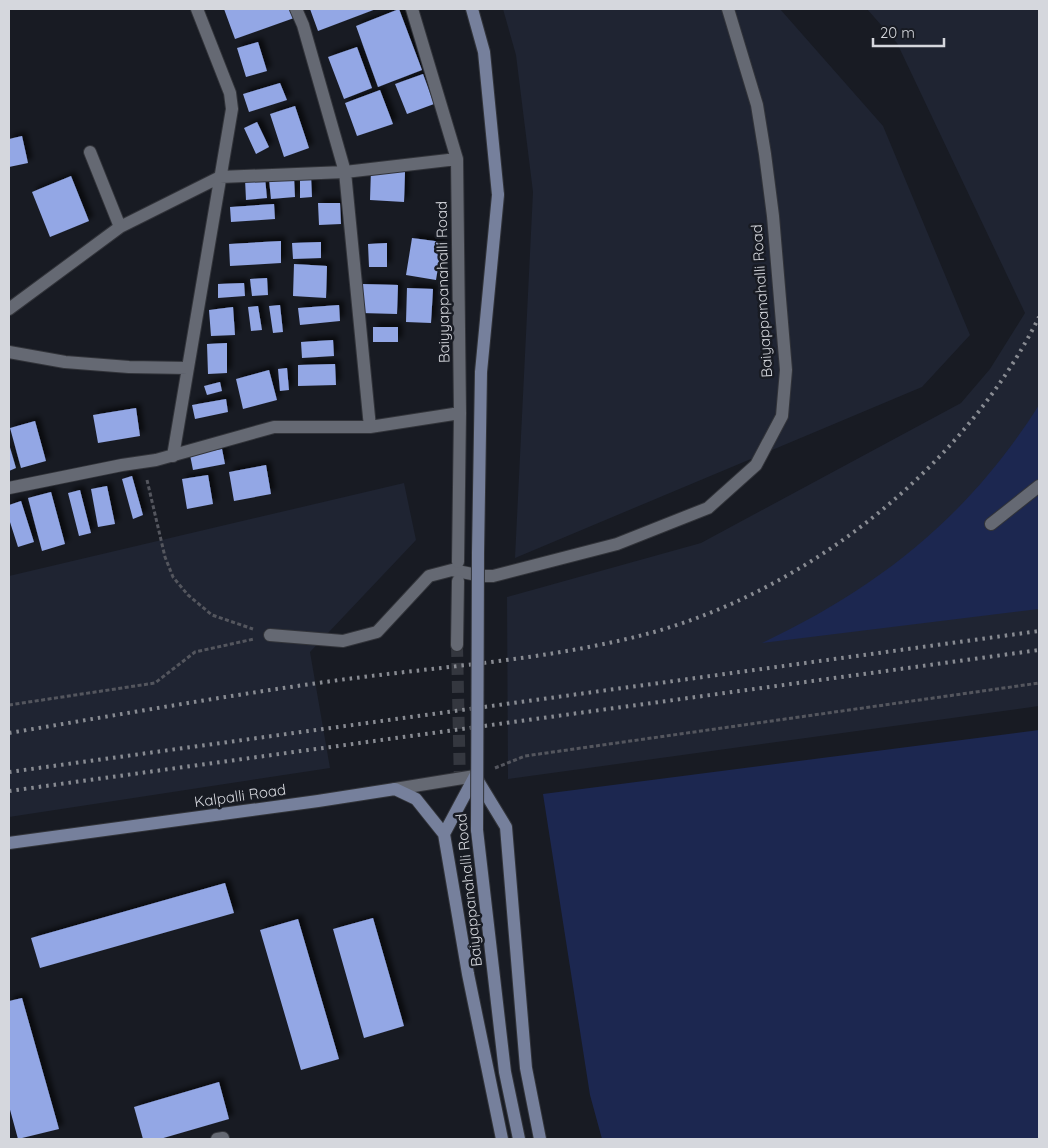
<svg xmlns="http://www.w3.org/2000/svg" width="1048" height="1148" font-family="Quicksand,sans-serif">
  <defs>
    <filter id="shadow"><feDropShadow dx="4.5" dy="-4.5" stdDeviation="2.5" flood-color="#0009"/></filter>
  </defs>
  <rect width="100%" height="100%" fill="#181b23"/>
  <path fill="#1f2432" d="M503,9H780L883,126L970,335L922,387L515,558L533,192L516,55Z
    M867,9H1039V706L508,779L507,597L701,543L961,403L990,369L1025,313L897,43Z
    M404,483L416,540L310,652L330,768L9,817V576Z"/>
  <path fill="#1c2750" d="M1039,405V609L762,643C880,587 969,516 1039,405Z
    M1039,730V1139H602L590,1095L543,794Z"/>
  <path fill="#93a7e5" filter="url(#shadow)" d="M224,9H291L294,18L235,39Z
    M310,9H376L318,31Z
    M399,9L422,70L378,87L356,26Z
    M258,42L267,71L246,77L237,48Z
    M357,47L372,88L344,99L328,57Z
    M423,74L434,104L407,114L395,84Z
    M280,83L287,100L249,112L243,94Z
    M380,90L393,124L357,136L345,103Z
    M295,106L309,148L284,157L270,114Z
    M257,122L269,147L256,154L244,128Z
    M22,136L28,163L9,167V139Z
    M371,170L405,172L404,202L370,200Z
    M71,176L89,221L50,237L32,192Z
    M300,177H311L312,197L300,198Z
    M265,178L267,198L246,200L245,179Z
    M294,178L295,197L271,199L269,179Z
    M318,203H340L341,224L319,225Z
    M274,204L275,219L231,222L230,207Z
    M412,238L442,242L436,280L406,275Z
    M281,241V263L230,266L229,244Z
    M321,242V258L293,259L292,243Z
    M387,243V267H369L368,244Z
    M294,264L327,266L326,298L293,296Z
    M267,278L268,295L252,296L250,279Z
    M244,283L245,296L218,298V284Z
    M363,284L398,285L397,314L361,313Z
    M407,288L433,289L431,323L406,322Z
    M280,305L283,332L273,333L269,306Z
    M339,305L340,321L300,325L298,308Z
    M258,306L262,330L251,331L248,307Z
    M233,307L235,335L211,336L209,310Z
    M373,327H398V342H373Z
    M333,340L334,356L302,358L301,342Z
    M227,343V373L208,374L207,344Z
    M335,364L336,385L298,386V365Z
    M287,368L289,390L280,391L278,369Z
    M269,370L277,400L243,409L236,379Z
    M220,382L222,391L207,395L204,386Z
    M226,399L228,412L195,419L192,405Z
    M136,408L140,436L98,443L93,415Z
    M35,421L46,461L21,468L10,428Z
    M9,444L16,468L9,471Z
    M222,449L225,464L193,470L190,455Z
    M266,465L271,494L234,501L229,472Z
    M208,475L213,504L187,509L182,479Z
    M132,476L143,515L133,519L122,479Z
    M107,486L115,524L98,527L91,489Z
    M80,490L91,533L79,536L68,493Z
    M51,492L65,544L42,551L28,498Z
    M21,501L34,542L18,547L9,519V505Z
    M225,883L234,913L40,968L31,938Z
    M373,918L404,1026L364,1038L333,929Z
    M298,919L339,1059L301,1070L260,930Z
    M22,998L59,1129L18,1139L9,1106V1001Z
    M219,1082L229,1119L160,1139H143L134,1107Z"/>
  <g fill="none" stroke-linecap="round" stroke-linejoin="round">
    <path stroke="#34373f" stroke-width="12" stroke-dasharray="12 6" stroke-linecap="butt" d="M457,645L460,786"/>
    <g stroke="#32343a" stroke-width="14">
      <path id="lane" d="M991,524L1039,486
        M270,635L343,641L377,632L429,576L452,570L482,576H493L617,544L708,508L756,465L782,416L786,370L773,216L765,154L757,105L728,9
        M217,1139L223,1138"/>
    </g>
    <g stroke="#32343a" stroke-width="14">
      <path id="street" d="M296,9L303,25L345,172L457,159
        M412,9L457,159L460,413L458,562
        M90,152L120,227
        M9,309L120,227L220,177L345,172L370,427
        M9,352L65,362L129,367L188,368
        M173,456L232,109L230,93L197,9
        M9,488L122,465L156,460L274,427H370L460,413
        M457,645L458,581
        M395,789L475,776"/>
    </g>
    <g stroke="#32343a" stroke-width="14">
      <path id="secondary" d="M472,9L484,52L498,195
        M477,830L505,1072L519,1139
        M9,843L318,801L395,789L416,799L444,834
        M502,1139L468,974L444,834L475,776L506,827L526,1068L540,1139"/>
    </g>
    <path stroke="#54565e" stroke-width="3" stroke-dasharray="4 2.5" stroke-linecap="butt" d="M147,480L165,557L173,577L188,595L212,615L253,629
      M9,705L155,683L195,652L254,639
      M495,768L525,756L1039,683"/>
    <use href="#lane" stroke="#656973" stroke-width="12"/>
    <use href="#street" stroke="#656973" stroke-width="12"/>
    <use href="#secondary" stroke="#76809c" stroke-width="12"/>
    <path stroke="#888b92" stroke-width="4" stroke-dasharray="2.5 5" stroke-linecap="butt" d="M9,733C117,715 224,696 332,681C434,667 539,661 639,636C803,595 964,468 1039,317
      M9,772L1039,631
      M9,791L1039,650"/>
    <g stroke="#32343a" stroke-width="14" stroke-linecap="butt">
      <path id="secondary-bridge" d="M477,830L478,553L481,372L498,195"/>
    </g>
    <use href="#secondary-bridge" stroke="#76809c" stroke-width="12"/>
  </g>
  <g text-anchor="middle" stroke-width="5" stroke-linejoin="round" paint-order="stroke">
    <g font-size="15" fill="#d5d7dd" stroke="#181b23">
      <text transform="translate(443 282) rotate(-91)" y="5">Baiyyappanahalli Road</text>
      <text transform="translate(762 301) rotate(-94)" y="5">Baiyappanahalli Road</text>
      <text transform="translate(240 796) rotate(-8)" y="5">Kalpalli Road</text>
      <text transform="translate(469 890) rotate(-96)" y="5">Baiyappanahalli Road</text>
    </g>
  </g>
  <rect width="1048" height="1148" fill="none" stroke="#d5d7dd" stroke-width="20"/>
  <path d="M873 38v8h71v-8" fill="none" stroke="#d5d7dd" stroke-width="2.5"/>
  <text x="880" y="38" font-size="15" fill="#d5d7dd" stroke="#181b23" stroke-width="4" paint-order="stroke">20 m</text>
</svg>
